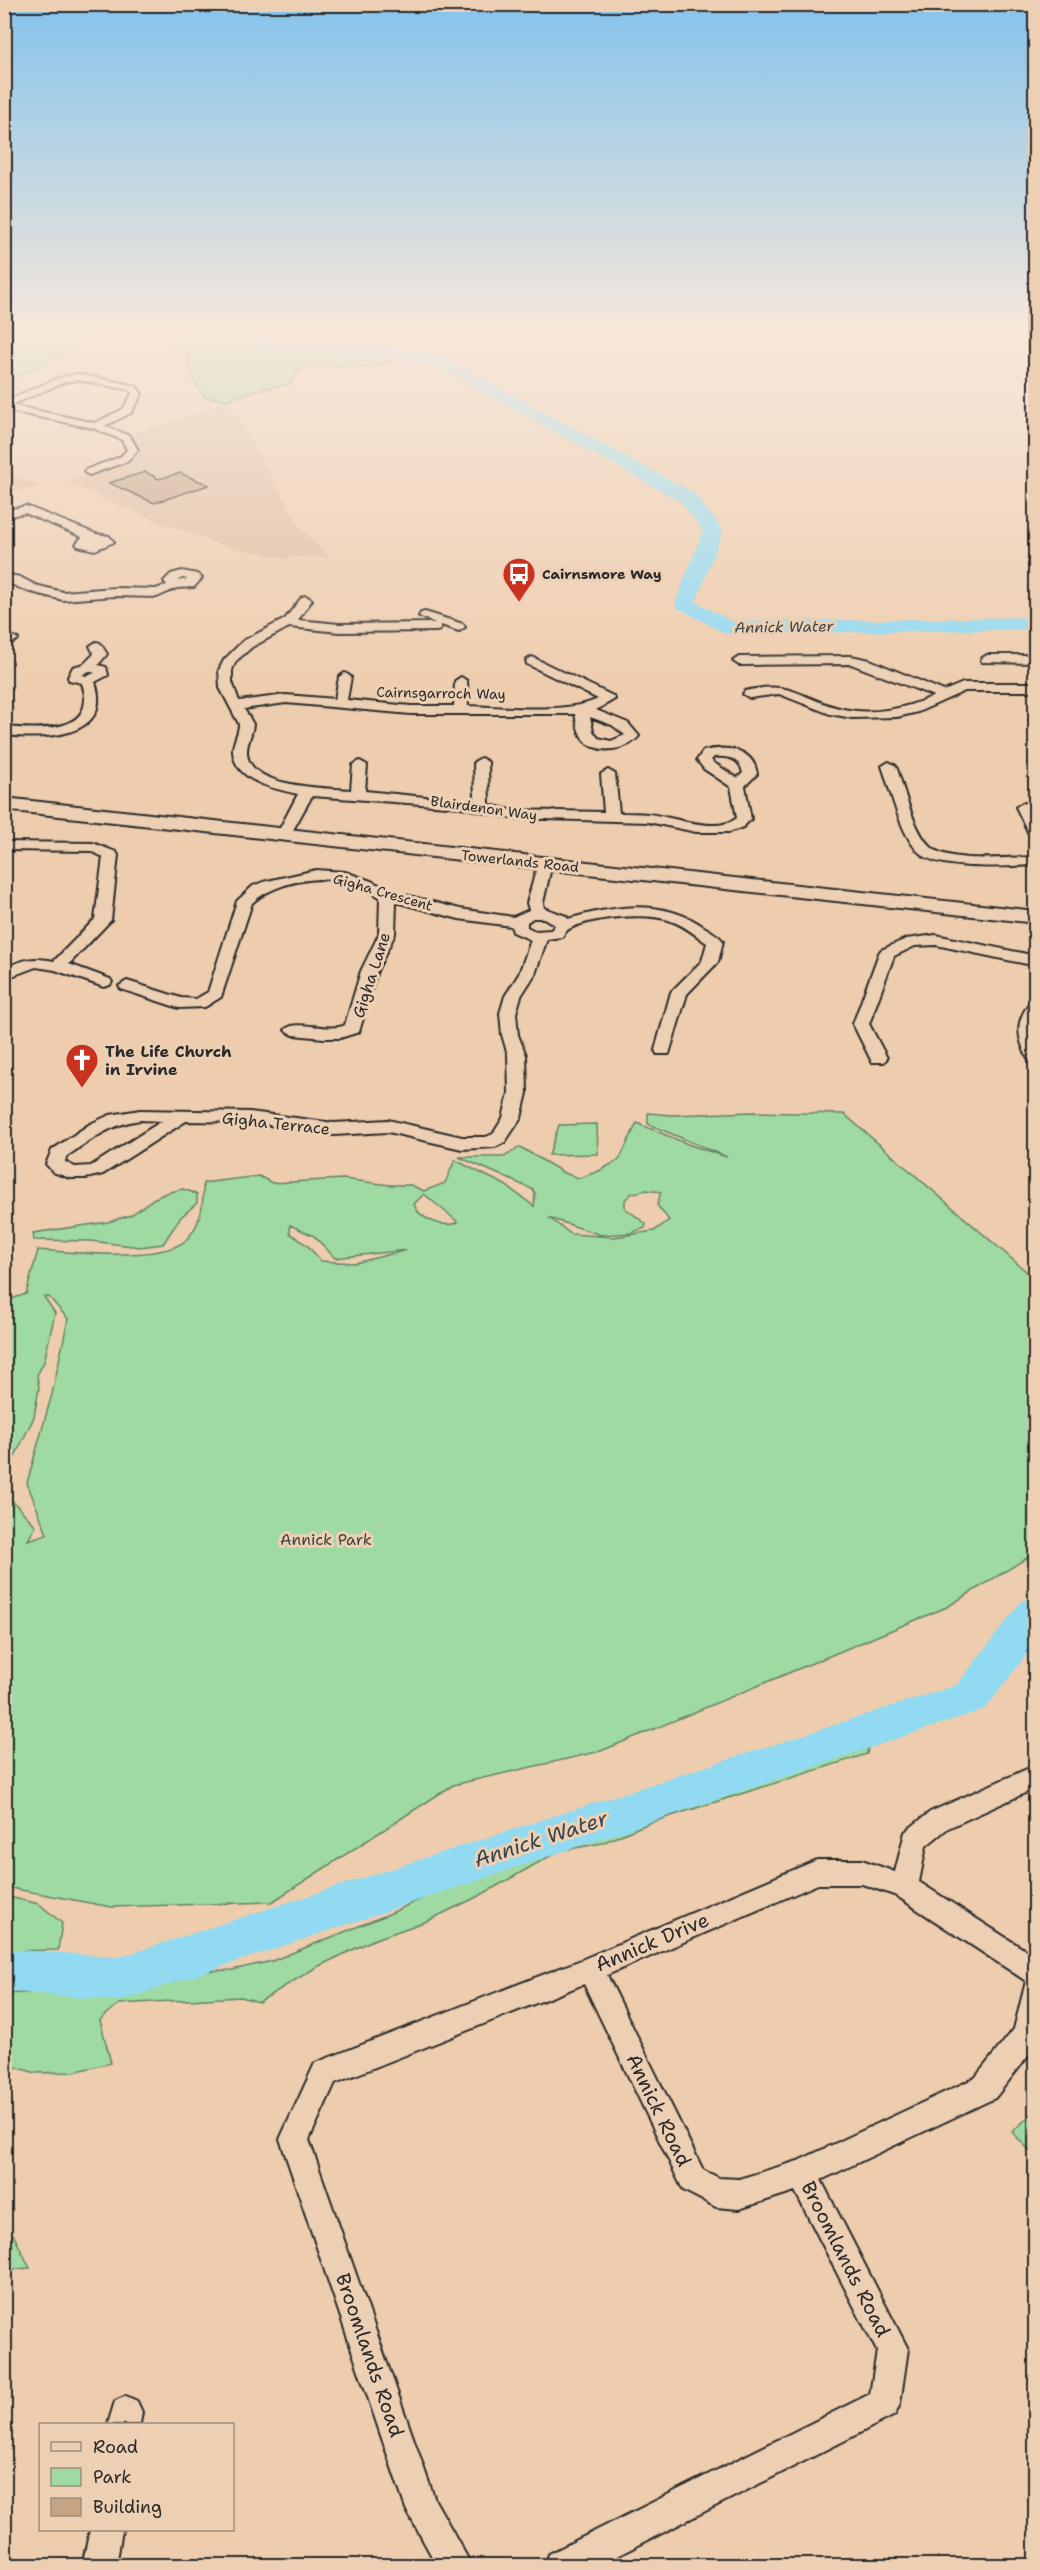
<svg xmlns="http://www.w3.org/2000/svg" width="1040" height="2570" font-family="'Shantell Sans',sans-serif">
  <rect width="100%" height="100%" fill="#eecdae"/>
  <filter id="ink" filterUnits="userSpaceOnUse"><feTurbulence type="fractalNoise" baseFrequency=".0167" numOctaves="2"/><feDisplacementMap in="SourceGraphic" scale="12" xChannelSelector="R" yChannelSelector="G"/><feConvolveMatrix kernelMatrix="1 2 1 2 8 2 1 2 1" color-interpolation-filters="sRGB"/></filter>
  <g filter="url(#ink)">
    <path fill="#ddbea0" d="M228,402L303,531L330,558L293,556L288,559L221,545L125,508L66,482L134,460L141,451L131,435Z
      M5,471L42,487L5,494Z"/>
    <path fill="#9edaa1" stroke="#648266" stroke-width="1.5" fill-rule="evenodd" d="M4,329H104L42,366L5,381Z
      M116,329H226L247,345L376,351L393,362L368,367L314,364L295,372L291,384L256,390L227,400L205,397C193,381 187,369 187,349L145,333Z
      M755,1112L844,1114L1035,1279V1553L947,1607L601,1751L453,1785L272,1902L111,1907L5,1887V1493L36,1526L28,1540L47,1534L27,1483L52,1394L68,1319L49,1297H44L55,1313L44,1362L37,1375L39,1388L34,1417L5,1477V1301L26,1294L38,1250C70,1252 165,1263 187,1239C201,1224 204,1203 203,1183L259,1176L272,1183L343,1179L390,1185H411L424,1191L445,1183L455,1160L505,1185L534,1206L535,1193L532,1189L459,1157H504L520,1147L564,1173L579,1178L599,1171L619,1160L637,1123L690,1145L727,1157L648,1124V1113L671,1115ZM646,1190L661,1192L657,1205L669,1220L654,1231L614,1237L571,1234L549,1218L601,1235L631,1233L645,1228L646,1224L625,1208V1200L631,1194ZM424,1194L458,1222C445,1229 418,1219 414,1204ZM290,1225L314,1236L335,1258L407,1250L355,1263L321,1261L308,1246L290,1233Z
      M597,1124L598,1154L549,1155L559,1125Z
      M183,1189L197,1194V1203L180,1218L163,1244L140,1247L91,1241L34,1240L33,1233L108,1222L131,1215L153,1199L166,1193Z
      M873,1719L867,1754L649,1823L602,1843L559,1851L479,1896L427,1921L373,1940L315,1968L259,2002L241,1997L119,2004L100,2020L111,2063L73,2072L36,2073L5,2064V1994L89,1989V1977L92,1988L128,1977L190,1971L232,1970L272,1961L389,1914L435,1892L481,1877L581,1826L777,1761L815,1742L837,1741L854,1725Z
      M5,1896L39,1904L62,1923L58,1950L5,1951Z
      M1035,2111V2156L1012,2132Z
      M5,2234H13L30,2268L5,2270Z"/>
    <g fill="none" stroke-linecap="round" stroke-linejoin="round">
      <path fill="#91daf2" fill-rule="evenodd" d="M228,329H246L261,340L384,345L441,356L694,493L723,530L696,602L733,622L1036,617V629L729,634L722,632L678,608L675,604L703,530L680,501L430,363L384,355L257,350L251,348Z
        M1036,1596V1642L985,1709L120,2001L4,1991V1949L120,1957L957,1685L1022,1601Z"/>
    </g>
    <path fill="#c4a485" stroke="#2b2b2b" stroke-width="1.5" d="M145,472L159,479L180,473L209,485L154,503L109,483Z"/>
    <g fill="none" stroke-linecap="round" stroke-linejoin="round">
      <g stroke="#2b2b2b" stroke-width="4">
        <path id="minor" d="M78,374L136,386L142,394L131,413L105,426L130,436L138,450L128,461L89,475L84,472L85,470L120,457L127,450L122,440L93,428L4,410V401L59,378ZM78,380L130,390L132,394L123,409L95,423L11,405L65,382Z
          M26,506L96,534L109,536L114,542L95,550L78,546L76,544L82,537L25,513L4,517V511Z
          M182,571L197,574L202,578L194,587L177,588L157,597L114,596L63,600L27,591L4,581V574L20,577L35,585L63,592L114,588L156,589L167,585L164,581L171,574ZM182,578L188,579L177,581Z
          M306,596L312,600L298,620L339,624L435,623L419,616L421,613L425,612L463,624L465,627L459,631L441,625L440,630L436,631L339,632L289,627L252,647L236,661L232,670V682L239,701L286,695L335,699L339,677L345,673L351,677L347,700L411,706H454L455,681L461,677L467,681L468,706C503,707 568,714 598,699L527,664L526,661L532,657L613,696L615,699L596,710L628,723L639,736C628,750 599,755 585,741C578,733 577,723 575,714H411L286,703L244,709L253,724C252,737 243,748 249,761C261,788 327,788 351,790L353,765L360,761L367,765L365,791L475,802L474,762L481,758L488,762L489,805L511,810L604,812L601,774L608,770L615,774L619,813C628,813 638,813 648,814C671,816 716,835 737,818L731,787L704,769L697,760L703,751C725,746 753,747 757,774L745,786L751,819L743,827L729,832H696L648,822L511,818L461,807L312,796L289,837H279L277,834L298,794C275,789 236,782 233,752C232,743 239,734 239,724L220,688L219,670L224,660L243,641L285,619L302,597ZM590,717L612,725L625,735L611,741L598,738L593,731ZM714,757C728,756 740,758 743,773L737,778L714,763L711,760Z
          M4,631L18,639L4,649Z
          M96,642L100,643L107,654L98,665L106,667L108,675L95,682C114,739 42,739 4,735V727C38,730 99,734 82,683L69,680L68,677L73,667L84,664L94,654L90,646ZM89,671L95,673L87,676L82,675Z
          M987,655H1036V663L982,662L981,659Z
          M851,656L870,660L944,691L963,683H1036V691H965L918,712L897,717L852,718L830,714L779,694L750,698L743,694L745,691C792,680 797,697 839,708C870,716 905,709 934,696L851,664L739,665L733,661L739,657Z
          M889,762L896,766C904,788 913,831 931,847C948,864 1011,857 1036,857V865C1009,866 942,871 921,854C901,838 891,791 882,766Z
          M1023,803L1028,804L1036,818V838L1029,834L1016,807Z
          M4,842L93,843L116,852L118,855L111,920L69,964L110,979L112,982L110,985L104,987L55,970L36,967L4,979V968C27,959 30,957 54,961L95,919L103,857L91,851L4,850Z
          M545,859L552,863L543,903L544,908L566,916L568,919C613,906 663,898 704,927C711,931 718,935 723,941L718,962L687,994L669,1054H657L655,1050L671,992L702,961L707,943C695,935 684,925 671,921C647,912 594,917 571,928C567,929 564,934 562,937L547,939L535,974L521,996L516,1013L518,1035L526,1055L527,1093L521,1118L505,1142L495,1147L462,1149L388,1132L334,1135L250,1122L186,1121L103,1174L86,1178H70L53,1172L46,1164L52,1150L90,1124L110,1115L140,1110L250,1112L334,1123L388,1120L462,1137H486L493,1134L503,1118L509,1093L508,1055L502,1035L500,1013L505,996L519,974L531,940L513,932L511,926L459,919L396,902L395,934L377,971L359,1032L340,1038H324L293,1035L285,1030C294,1018 329,1033 345,1025L361,971L379,934L380,897C369,891 358,885 346,882C317,874 274,883 252,903L221,997L205,1007L179,1008L121,989L119,986L127,981L181,998L196,999L208,992L237,901L253,886L263,882L316,870L345,872L371,881L393,892L460,909L513,917L529,910L527,903L538,863ZM533,918H544L555,925L551,930L535,931L527,927V922ZM140,1120L162,1121L91,1166L75,1167L65,1162L66,1157C90,1140 111,1124 140,1120Z
          M936,935L1036,956V966L936,945L915,946L894,956L869,1024L887,1058L884,1062H872L853,1024L879,953L881,950L906,939Z
          M1036,1000V1064C1028,1062 1027,1057 1024,1050C1016,1031 1018,1019 1030,1002Z
          M1036,1765V1788L948,1828L926,1846L919,1882L1036,1957V2046L995,2098L821,2180L908,2349L900,2404L895,2415L597,2566H545L549,2554L870,2394L877,2351L795,2191L739,2209L716,2207L683,2190L584,1984L335,2083L309,2140L435,2500L472,2566H437L406,2509L280,2139L315,2063L581,1960L817,1860H862L895,1872L905,1832L930,1812ZM818,1884H862L897,1896L1026,1981L1014,2029L975,2078L798,2161L739,2179L719,2178L703,2170L607,1975Z
          M126,2396L137,2401L142,2412L140,2424H108L115,2401Z
          M90,2530H122L116,2566H82Z"/>
      </g>
      <g stroke="#2b2b2b" stroke-width="4">
        <path id="tertiary" d="M4,798L1036,911V923L4,810Z"/>
      </g>
      <use href="#minor" fill="#edd0b4" fill-rule="evenodd"/>
      <use href="#tertiary" fill="#edd0b4" fill-rule="evenodd"/>
    </g>
  </g>
  <linearGradient id="sky" x2="0" y2="1"><stop stop-color="#85c3ec"/><stop offset="0.48" stop-color="#f7e8db"/><stop offset="1" stop-color="#f7e8db" stop-opacity="0"/></linearGradient>
  <rect width="1040" height="689" fill="url(#sky)"/>
  <defs>
    <g id="bus-pin" transform="scale(1.725)"><path d="M0 17L-7.5 6A9.5 9.5 0 1 1 7.5 6Z" fill="#c8321e" stroke="#edd0b4"/><path d="M-5-6H5V4H4V6H2V4H-2V6H-4V4H-5ZM-3.5-4V0h7V-4ZM-3.5 1.2v1.5H-2V1.2ZM2 1.2v1.5H3.5V1.2Z" fill="#fff"/></g>
    <g id="church-pin" transform="scale(1.725)"><path d="M0 17L-7.5 6A9.5 9.5 0 1 1 7.5 6Z" fill="#c8321e" stroke="#edd0b4"/><path d="M-1.2-6h2.4v3.5h3.3v2.4h-3.3V6h-2.4V-.1h-3.3v-2.4h3.3Z" fill="#fff"/></g>
  </defs>
  <g fill-rule="evenodd">
    <use href="#bus-pin" x="519" y="574"/>
    <use href="#church-pin" x="82" y="1060"/>
  </g>
  <g text-anchor="middle" stroke-width="6" stroke-linejoin="round" paint-order="stroke">
    <g font-size="14" font-weight="bold" fill="#2b2b2b" stroke="#edd0b4" text-anchor="start">
      <text x="542" y="579">Cairnsmore Way</text>
    </g>
    <g font-size="14" fill="#2b2b2b" stroke="#edd0b4">
      <text transform="translate(441 693) rotate(1)" y="5">Cairnsgarroch Way</text>
      <text transform="translate(484 808) rotate(8)" y="5">Blairdenon Way</text>
      <text transform="translate(520 861) rotate(6)" y="5">Towerlands Road</text>
      <text transform="translate(383 892) rotate(16)" y="5">Gigha Crescent</text>
    </g>
    <g font-size="15" font-style="italic" fill="#3a4549" stroke="#edd0b4">
      <text transform="translate(784 627) rotate(-1)" y="5">Annick Water</text>
    </g>
    <g font-size="16" fill="#2b2b2b" stroke="#edd0b4">
      <text transform="translate(371 975) rotate(-72)" y="6">Gigha Lane</text>
      <text transform="translate(276 1123) rotate(6)" y="6">Gigha Terrace</text>
    </g>
    <g font-size="16" font-weight="bold" fill="#2b2b2b" stroke="#edd0b4" text-anchor="start">
      <text x="105" y="1057">The Life Church<tspan x="105" dy="18">in Irvine</tspan></text>
    </g>
    <g font-size="16" fill="#3c453d" stroke="#edd0b4">
      <text x="326" y="1545">Annick Park</text>
    </g>
    <g font-size="20" fill="#2b2b2b" stroke="#edd0b4">
      <text transform="translate(652 1942) rotate(-23)" y="7">Annick Drive</text>
      <text transform="translate(659 2110) rotate(64)" y="7">Annick Road</text>
      <text transform="translate(846 2259) rotate(63)" y="7">Broomlands Road</text>
      <text transform="translate(370 2355) rotate(71)" y="7">Broomlands Road</text>
    </g>
    <g font-size="21" font-style="italic" fill="#3a4549" stroke="#edd0b4">
      <text transform="translate(541 1839) rotate(-18)" y="7">Annick Water</text>
    </g>
  </g>
  <rect width="1040" height="2570" fill="none" stroke="#edd0b4" stroke-width="24"/>
  <rect x="12" y="12" width="1016" height="2546" fill="none" stroke="#2b2b2b" stroke-width="2" filter="url(#ink)"/>
  <rect x="39" y="2423" width="195" height="108" fill="#edd0b4" stroke="#9f8e7d" stroke-width="1.5"/>
  <rect x="51" y="2442" width="30" height="9" fill="#edd0b4" stroke="#9f8e7d" stroke-width="1.5"/>
  <text x="93" y="2453" font-size="18" fill="#2b2b2b">Road</text>
  <rect x="51" y="2468" width="30" height="18" fill="#9edaa1" stroke="#9f8e7d" stroke-width="1.5"/>
  <text x="93" y="2483" font-size="18" fill="#2b2b2b">Park</text>
  <rect x="51" y="2498" width="30" height="18" fill="#c4a485" stroke="#9f8e7d" stroke-width="1.5"/>
  <text x="93" y="2513" font-size="18" fill="#2b2b2b">Building</text>
</svg>
